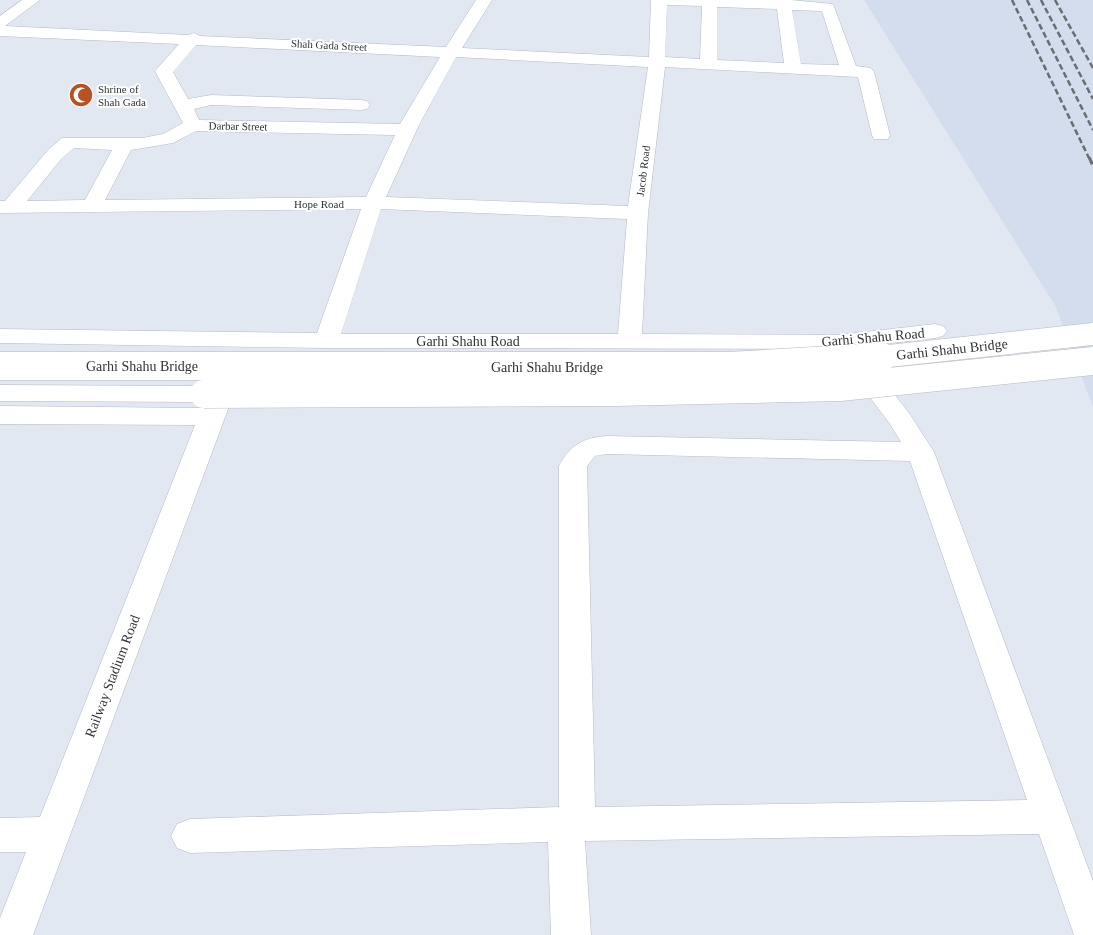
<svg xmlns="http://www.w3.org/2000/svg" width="1093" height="935" font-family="Georgia,serif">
  <rect width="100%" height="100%" fill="#e2e8f1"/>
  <path fill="#d3dded" d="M864,0H1093V407L1056,307Z"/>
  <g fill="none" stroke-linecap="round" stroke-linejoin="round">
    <g stroke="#b4b9c2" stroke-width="1">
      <path id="minor" d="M22,0H40L5,26L188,35L194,33L200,36L446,47L476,0H492L462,48L649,57L651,0H791L833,4L856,66L871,68L874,72L890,135L888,139H874L872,135L858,77L665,67L648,213L642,334L839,335L935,324L943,326L947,331L943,336L935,338L839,349L326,348L0,343V329L317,333L361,209L0,213V201H5L48,150L62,138H142L163,134L183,123L155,71L179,44L0,36V16ZM667,5L702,6L700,59L665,57ZM717,7L777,9L784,63L717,60ZM792,10L822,11L839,65L801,64ZM196,45L440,57L400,124L199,120L194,109L211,105L361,110L367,109L370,105L367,101L361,100L211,95L188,99L173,72ZM456,57L648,67L628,206L386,197L419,125ZM196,131L395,135L366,197L105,200L131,150L173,143ZM74,148L112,150L85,200L27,201L62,158ZM381,209L627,219L618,334H341Z
        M859,359L868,361L909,413L934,452L1093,881V935H1074L1039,834L585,841L591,935H551L548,842L190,853L177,848L171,836L177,824L190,819L559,807V466C570,445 583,438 606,436L901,442L890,424L847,367L850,361ZM606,454L910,461L1027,800L595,807L587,466L595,456Z
        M218,393L227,395L231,401L33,935H0V918L26,852H0V818L40,817L195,425L0,424V406L202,408L209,395Z"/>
    </g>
    <g stroke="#b4b9c2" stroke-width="1">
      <path id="major" d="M0,385L204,386L213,388L217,394L213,400L204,402L0,401Z"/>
    </g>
    <use href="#minor" fill="#fff" fill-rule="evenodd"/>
    <use href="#major" fill="#fff" fill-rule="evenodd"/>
    <path stroke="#6a6d72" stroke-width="2.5" stroke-dasharray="6 3" stroke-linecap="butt" d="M1012,0L1089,158
      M1027,0L1093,130
      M1041,0L1093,99
      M1055,0L1093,68"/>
    <path stroke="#6a6d72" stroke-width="3" stroke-dasharray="8 4" stroke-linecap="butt" d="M1089,157L1093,166"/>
    <g stroke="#b4b9c2" stroke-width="23" stroke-linecap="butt">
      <path id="major-bridge-far1" d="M870,358L1093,334"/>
    </g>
    <g stroke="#b4b9c2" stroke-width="29" stroke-linecap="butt">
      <path id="major-bridge" d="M0,366H729L882,357
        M204,394L615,392L840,387L1093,361"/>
    </g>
    <use href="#major-bridge-far1" stroke="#fff" stroke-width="22"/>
    <use href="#major-bridge" stroke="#fff" stroke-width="28"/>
  </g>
  <defs>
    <g id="mosque-disc" transform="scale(1.25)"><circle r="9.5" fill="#b75221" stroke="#fff"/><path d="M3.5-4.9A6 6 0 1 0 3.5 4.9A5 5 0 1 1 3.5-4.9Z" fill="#fff"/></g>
  </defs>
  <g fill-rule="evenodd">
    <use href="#mosque-disc" x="81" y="95"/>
  </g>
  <g text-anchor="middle" stroke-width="4" stroke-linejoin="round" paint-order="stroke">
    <g font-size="11" fill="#303235" stroke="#fff">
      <text transform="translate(329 45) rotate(3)" y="4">Shah Gada Street</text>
      <text transform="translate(238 126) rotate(1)" y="4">Darbar Street</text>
      <text transform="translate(643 171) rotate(-83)" y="4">Jacob Road</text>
      <text x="319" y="208">Hope Road</text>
    </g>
    <g font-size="11" fill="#303235" stroke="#fff" text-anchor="start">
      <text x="98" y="93">Shrine of<tspan x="98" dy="13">Shah Gada</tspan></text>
    </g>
    <g font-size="14" fill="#303235" stroke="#fff">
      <text transform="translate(873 337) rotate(-5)" y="5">Garhi Shahu Road</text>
      <text x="468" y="346">Garhi Shahu Road</text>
      <text transform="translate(952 349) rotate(-6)" y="5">Garhi Shahu Bridge</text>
      <text x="142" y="371">Garhi Shahu Bridge</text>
      <text x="547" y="372">Garhi Shahu Bridge</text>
      <text transform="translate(112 676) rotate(-69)" y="5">Railway Stadium Road</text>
    </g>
  </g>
</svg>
